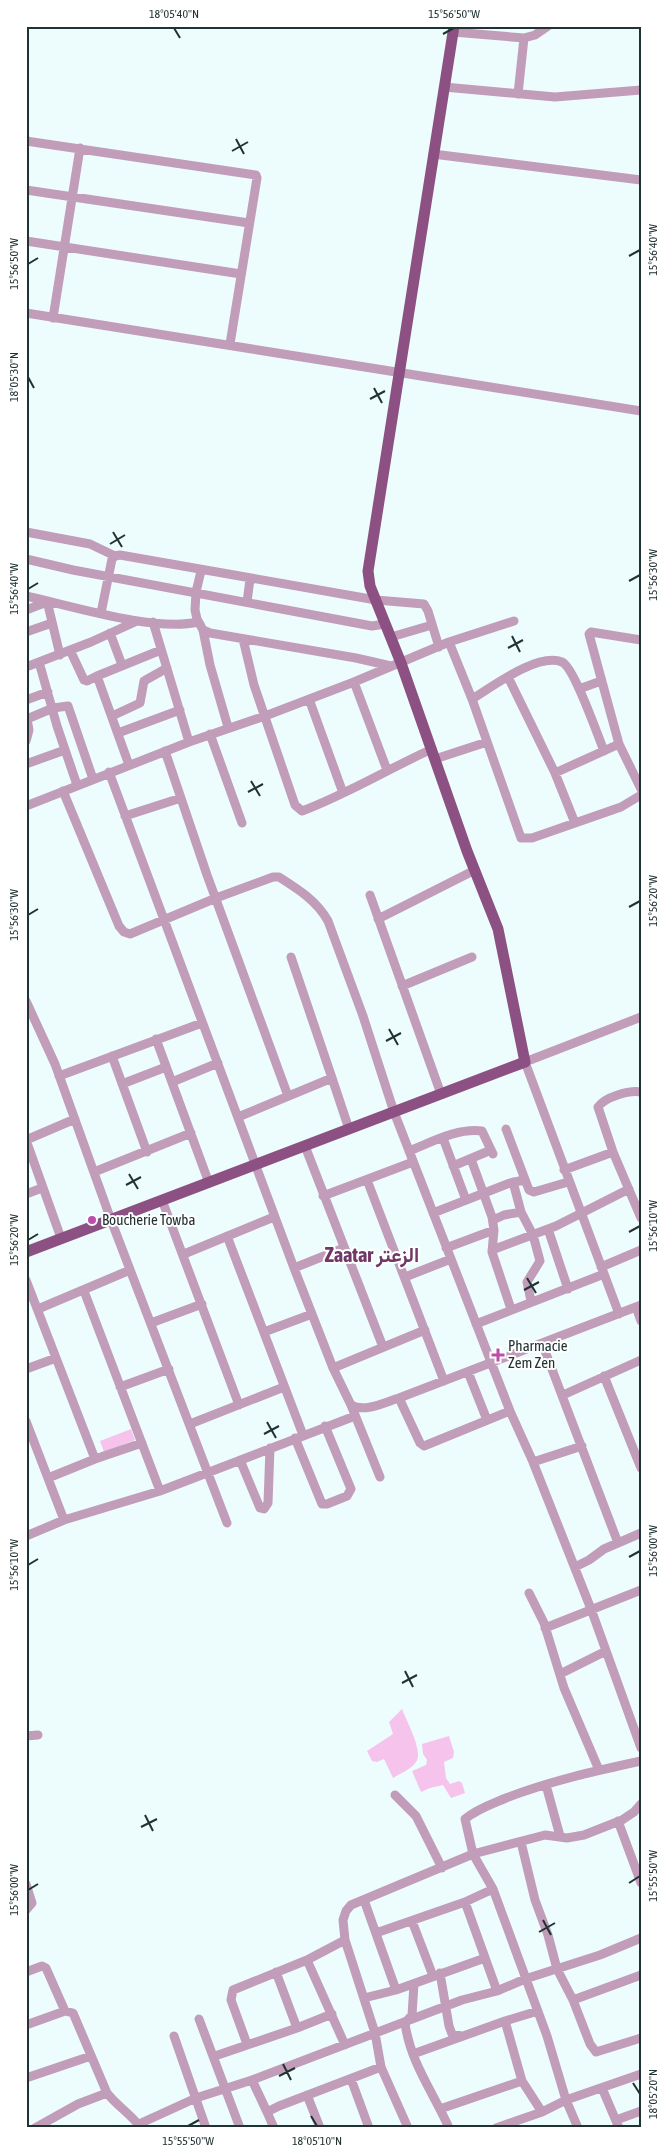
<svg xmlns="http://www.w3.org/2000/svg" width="667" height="2154" font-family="'Asap Condensed',Vazirmatn,sans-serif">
  <rect width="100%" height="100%" fill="#edfdfd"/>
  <path fill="#f6c3ec" d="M131,1429L135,1440L104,1452L100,1441Z
    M402,1709C406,1720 424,1752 416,1762C412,1769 399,1774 393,1778L384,1759L377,1762L372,1761L367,1751L393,1734L389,1722Z
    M449,1736L454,1752L453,1758L444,1762L446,1778L450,1784L459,1781L462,1783L465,1793L451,1798L443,1785L430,1788L421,1792L412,1771L426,1765L427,1760L423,1754L422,1744Z"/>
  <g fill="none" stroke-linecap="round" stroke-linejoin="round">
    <path stroke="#c19dba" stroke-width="9" d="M453,32L524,38L535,35L548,26
      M444,87L555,97L641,90
      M518,94L524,38
      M26,141L256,175L257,178L230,344
      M433,154L641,180
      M26,190L249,223
      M26,241L241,274
      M26,313L641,411
      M53,318L80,148
      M26,532L90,544L115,556
      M26,559L73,570L372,626L385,624
      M201,571L196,592L195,610L197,619L203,630L210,665L228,727
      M26,596C72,606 154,632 198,622
      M47,601L60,655
      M247,602L250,579
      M26,610L47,602
      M101,613L112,559L115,556L120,555L376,600L424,604L428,611L439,647
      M153,622L189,742
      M203,630L210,633L356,658L391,666
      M26,632L52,623
      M110,633L122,665
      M391,637L432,625
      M243,639L254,685L295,805L302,811C347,794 388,769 432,749
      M641,640L591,632L589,634L619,744L641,789
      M449,642L472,699L521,838H532L621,807L641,795
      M70,650L84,680L87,681L97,676L129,765
      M39,662L57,726L77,785
      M26,667L91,642L137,621
      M97,676L161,650
      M508,677L555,773L575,823
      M354,682L387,770
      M579,689L601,681
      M309,699L343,793
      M472,699C492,687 538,652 562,662C574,667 598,736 604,751
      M26,700L48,692
      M112,716L140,703L144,681L167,668
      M118,733L180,710
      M210,734L242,823
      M26,741L29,730L27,719L53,708L68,706L93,779
      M165,751L207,875L288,1096
      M435,759L487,742
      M26,764L65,750
      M109,772L294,1268L333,1368L351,1405L380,1477
      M555,773L619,744
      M63,791L119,926L124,932L130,934L216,898L273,877H279C298,889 317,901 328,921L363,1016L394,1112L510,1411L533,1462L591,1609L641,1748
      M26,806L189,742L265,716L354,682L449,642L514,621
      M125,816L181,798
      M370,895L441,1094
      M378,919L475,870
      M402,986L472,957
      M26,1001L55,1064L111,1220L227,1523
      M156,1039L209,1183
      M112,1056L147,1152
      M59,1076L202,1023
      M332,1078L349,1129
      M172,1082L218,1063
      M122,1084L166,1067
      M641,1092C629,1090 605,1097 598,1107L613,1152L641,1218
      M238,1117L332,1078L291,957
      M506,1129L529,1190L534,1192L568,1182
      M443,1138L466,1200
      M26,1140L61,1238
      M26,1140L75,1119
      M305,1146L383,1347
      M409,1151C432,1142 457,1128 482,1131L493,1154
      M471,1159L492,1217L494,1230L492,1252L511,1309
      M453,1166L491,1150
      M564,1170L613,1152
      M94,1172L191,1133
      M367,1180L444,1381
      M513,1182L521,1212
      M26,1194L42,1188
      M323,1196L413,1162
      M162,1200L239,1405
      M433,1213L510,1183L524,1180
      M493,1220L504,1215L521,1212L533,1235L540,1261L527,1282L531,1301
      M548,1229L568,1289
      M227,1236L303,1435
      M446,1248L494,1230
      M492,1250L556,1226L629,1189
      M184,1254L274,1217
      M601,1267L641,1250
      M294,1268L344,1248
      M405,1277L451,1259
      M26,1280L95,1459
      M84,1291L160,1491
      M636,1307L641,1321
      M38,1309L130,1270
      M619,1314L525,1062L641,1017
      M151,1323L202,1304
      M476,1324L604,1274
      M264,1332L312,1314
      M542,1343L618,1543
      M333,1368L425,1330
      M26,1369L56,1358
      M468,1372L487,1420
      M604,1376L641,1468
      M120,1387L169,1369
      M563,1395L641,1360
      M399,1398L420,1443L424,1446L510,1411
      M351,1405C365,1413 385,1402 399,1398L641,1305
      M26,1421L64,1520
      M190,1424L284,1387
      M295,1438L322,1504H327L347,1496L351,1489L325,1426
      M240,1460L260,1508L264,1509L268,1503L270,1448
      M533,1462L582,1446
      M48,1478L95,1459L142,1443
      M26,1536L64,1520L160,1491L355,1416
      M575,1567L589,1560L604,1549L641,1533
      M529,1593L544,1623L564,1688L599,1770
      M545,1628L641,1590
      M560,1674L606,1651
      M26,1736L38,1735
      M546,1785L560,1836
      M395,1795L416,1816L442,1868
      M618,1821L641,1883
      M521,1842L535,1900L548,1935L557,1969L573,2000L590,2044L596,2052L641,2038
      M26,1884L32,1903L26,1910
      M364,1900L396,1990
      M465,1902L497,1991
      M412,1921L433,1976
      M376,1933L465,1902L493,1889
      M345,1940L307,1960L345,2045
      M26,1972L42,1966L46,1968L65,2011
      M276,1972L297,2028
      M440,1973L449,2026L452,2034L461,2036
      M414,1984L412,2015L405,2023C410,2062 433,2092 449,2128
      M364,1998L396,1990L485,1958
      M573,2000L641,1975
      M199,2019L240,2128
      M505,2021L522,2081L542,2112
      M26,2025L65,2011L73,2013L107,2093L78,2104L35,2128
      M174,2036L206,2128
      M247,2044L231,2000L233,1990L307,1960
      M413,2054L505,2021L538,2011
      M215,2056L297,2028L332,2014
      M26,2078L91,2056
      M351,2079L369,2128
      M252,2080L267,2112L279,2106L381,2067
      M602,2088L619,2128
      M107,2093C117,2106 131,2114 141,2128
      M307,2095L320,2128
      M440,2109L522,2081
      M267,2112L274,2128
      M616,2120L641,2111
      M139,2124L196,2098L252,2080L462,2000L497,1991L525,1979L600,1955L641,1938
      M408,2128L381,2067L375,2033L345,1940L343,1920L346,1911L351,1905L473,1854L545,1835L567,1838L584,1835L622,1820L634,1812L641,1804
      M496,2128L542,2112L566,2100L641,2074
      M578,2128L566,2100L547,2036L493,1889L473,1854L465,1819C477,1809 492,1804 506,1798C550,1781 595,1771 641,1761"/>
    <path stroke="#8d5083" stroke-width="11" d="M26,1252L525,1062L498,929L467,851L401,663L370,586L368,571L454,26"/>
  </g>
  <path fill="none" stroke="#213232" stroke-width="2" d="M174,28L180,38M443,34L454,28M236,139L244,154M232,151L248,142M629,256L640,250M28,264L38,258M28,377L34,388M374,388L382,403M370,399L385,391M113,532L122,547M110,544L125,535M629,581L640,575M28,589L38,583M512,636L520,652M508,648L523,640M251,781L260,796M248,792L263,784M629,907L640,901M28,915L38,909M389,1029L398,1045M386,1041L401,1033M129,1174L138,1189M126,1185L141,1177M629,1232L640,1226M28,1240L38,1234M527,1278L536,1293M524,1290L539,1282M267,1422L276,1438M264,1434L279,1426M629,1557L640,1551M28,1565L38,1559M405,1671L413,1687M402,1683L417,1675M145,1815L153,1831M141,1827L157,1819M629,1883L640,1876M28,1890L38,1884M543,1920L551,1935M539,1932L555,1923M283,2064L291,2080M279,2076L295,2068M633,2083L640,2094M311,2116L317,2126M188,2126L199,2120"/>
  <g fill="#bb4dac" stroke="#fff" stroke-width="2">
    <circle cx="92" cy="1220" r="5"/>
    <path d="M495.5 1347.5h5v5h5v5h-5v5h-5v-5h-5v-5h5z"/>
  </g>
  <g text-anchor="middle" stroke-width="4" stroke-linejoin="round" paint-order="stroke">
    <g font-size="15" fill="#213232" stroke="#fff" text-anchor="start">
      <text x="102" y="1225">Boucherie Towba</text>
      <text x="508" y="1351">Pharmacie<tspan x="508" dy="17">Zem Zen</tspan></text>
    </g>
    <g font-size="20" font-weight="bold" fill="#6f3867" stroke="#fff">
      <text x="372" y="1262">Zaatar الزعتر</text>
    </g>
  </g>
  <rect width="667" height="2154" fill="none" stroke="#ffffff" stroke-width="55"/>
  <rect x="28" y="28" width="612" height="2098" fill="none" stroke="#213232" stroke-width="2"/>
  <g font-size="12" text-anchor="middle" fill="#213232">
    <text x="174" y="18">18°05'40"N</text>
    <text x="454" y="18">15°56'50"W</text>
    <text transform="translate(653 250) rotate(-90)" y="4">15°56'40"W</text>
    <text transform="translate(14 264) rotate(-90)" y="4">15°56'50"W</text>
    <text transform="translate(14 377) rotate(-90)" y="4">18°05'30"N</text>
    <text transform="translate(653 575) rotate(-90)" y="4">15°56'30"W</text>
    <text transform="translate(14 589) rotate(-90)" y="4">15°56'40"W</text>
    <text transform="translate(653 901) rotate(-90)" y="4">15°56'20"W</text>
    <text transform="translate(14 915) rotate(-90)" y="4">15°56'30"W</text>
    <text transform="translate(653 1226) rotate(-90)" y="4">15°56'10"W</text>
    <text transform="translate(14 1240) rotate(-90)" y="4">15°56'20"W</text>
    <text transform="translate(653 1551) rotate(-90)" y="4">15°56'00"W</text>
    <text transform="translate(14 1565) rotate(-90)" y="4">15°56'10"W</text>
    <text transform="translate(653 1876) rotate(-90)" y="4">15°55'50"W</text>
    <text transform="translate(14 1890) rotate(-90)" y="4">15°56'00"W</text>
    <text transform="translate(653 2094) rotate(-90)" y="4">18°05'20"N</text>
    <text x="188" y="2145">15°55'50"W</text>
    <text x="317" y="2145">18°05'10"N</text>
  </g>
</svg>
